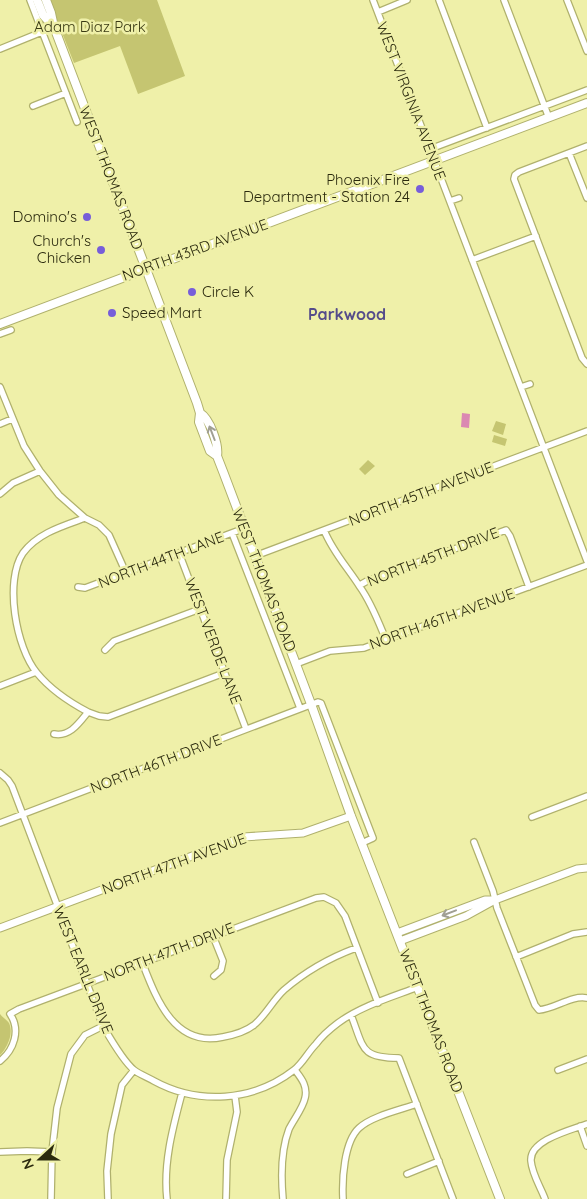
<svg xmlns="http://www.w3.org/2000/svg" width="587" height="1199" font-family="Quicksand,sans-serif">
  <rect width="100%" height="100%" fill="#eff0a9"/>
  <path fill="#c5c571" d="M49,0H157L185,76L138,94L120,46L74,63Z
    M496,421L506,424L503,435L492,431Z
    M494,435L507,439L505,446L492,442Z
    M368,460L375,466L365,475L359,469Z
    M0,1014C2,1017 7,1020 9,1023C14,1034 7,1048 0,1055Z"/>
  <path fill="#db89b2" d="M462,413L470,414L469,428L461,427Z"/>
  <g fill="none" stroke-linecap="round" stroke-linejoin="round">
    <g stroke="#b0b16d" stroke-width="8">
      <path id="minor" d="M30,0L77,122
        M373,0L587,561
        M439,0L487,128
        M504,0L549,118
        M567,0L587,51
        M378,12L407,0
        M0,49L54,27
        M33,106L66,93
        M587,146L519,172L515,175L514,179L582,358L587,364
        M430,149L587,90
        M569,153L587,198
        M450,201L459,198
        M472,260L536,236
        M0,334L11,330
        M0,387L24,446L40,471L59,495L85,518L99,525L109,535L126,573
        M521,387L530,384
        M0,424L12,419
        M0,494L13,483L40,471
        M85,518C63,526 38,533 23,553C4,581 16,648 37,673C51,690 69,702 88,712
        M324,530C332,551 348,568 360,587C372,604 378,621 386,640
        M232,533L300,708
        M179,553L246,729
        M255,556L587,431
        M360,585L367,581L506,530L510,536L529,587
        M78,587L85,588L245,528
        M105,650L114,641L200,609
        M296,664L330,651L364,648L587,565
        M0,686L36,672
        M54,734C70,737 79,723 88,712L99,716L108,717L224,673
        M0,773L8,780L12,786L103,1026C110,1038 123,1061 134,1070C139,1074 147,1077 154,1081C198,1105 253,1102 294,1070C303,1063 308,1052 316,1044C322,1036 330,1029 338,1023C361,1006 392,997 418,987
        M532,817L587,796
        M0,823L318,702L321,703L373,838L362,843
        M474,842L493,891L497,908L535,1005L539,1010C555,1009 571,995 587,998
        M213,936L223,961L221,970L214,976
        M516,957L573,934L587,932
        M142,962C156,998 174,1048 223,1037C234,1035 245,1032 254,1025C266,1015 273,1000 284,990C306,971 329,958 356,948
        M351,1015C364,1048 360,1058 399,1058L453,1199
        M0,1061C14,1050 21,1030 10,1014L19,1009L316,898L324,897L336,903L345,916L378,1003
        M558,1070L587,1059
        M580,1126L587,1146
        M0,1152L27,1151L52,1152
        M407,1174L439,1161
        M51,1199L52,1152L57,1108L71,1054L85,1035L103,1026
        M108,1199L107,1171L111,1134L122,1085L134,1070
        M167,1199C163,1163 173,1127 182,1093
        M226,1199L227,1160L237,1112L235,1096
        M283,1199C281,1177 281,1150 289,1129C294,1119 303,1108 305,1098C308,1086 301,1078 295,1070
        M343,1199C342,1179 344,1142 359,1128C372,1116 400,1110 417,1104
        M545,1199C541,1188 532,1174 531,1161C529,1140 571,1130 587,1124"/>
    </g>
    <g stroke="#b0b16d" stroke-width="9">
      <path id="tertiary" d="M0,928L243,837L303,833L351,816
        M397,933L485,900H494
        M400,941L466,916L495,900L577,869L587,868"/>
    </g>
    <g stroke="#b0b16d" stroke-width="10">
      <path id="secondary" d="M37,0L43,15L54,27
        M46,0L51,13L54,27L197,403L200,413L199,422L210,451L217,456L224,474L311,704L351,816L500,1199
        M0,324L587,103
        M200,413C210,419 219,445 217,456"/>
    </g>
    <use href="#minor" stroke="#fff" stroke-width="5.5"/>
    <use href="#tertiary" stroke="#fff" stroke-width="7"/>
    <use href="#secondary" stroke="#fff" stroke-width="8"/>
  </g>
  <defs><path id="oneway-shaft" d="M-6 0H5M1.5-3L5.5 0L1.5 3" fill="none" stroke-width="1.6" stroke-linecap="round" stroke-linejoin="round" transform="scale(1.25)"/></defs>
  <g stroke="#a09f93">
    <use href="#oneway-shaft" transform="translate(212 433) rotate(-111)"/>
    <use href="#oneway-shaft" transform="translate(449 913) rotate(159)"/>
  </g>
  <g fill="#775ed9" stroke="#eff0a9" stroke-width="2">
    <circle cx="420" cy="189" r="5"/>
    <circle cx="87" cy="217" r="5"/>
    <circle cx="101" cy="250" r="5"/>
    <circle cx="192" cy="292" r="5"/>
    <circle cx="112" cy="313" r="5"/>
  </g>
  <g text-anchor="middle" stroke-width="5" stroke-linejoin="round" paint-order="stroke">
    <g font-size="15" fill="#393913" stroke="#eff0a9">
      <text x="90" y="32">Adam Diaz Park</text>
    </g>
    <g font-size="15" fill="#2b2a0e" stroke="#eff0a9">
      <text transform="translate(411 101) rotate(69)" y="5">WEST VIRGINIA AVENUE</text>
      <text transform="translate(111 178) rotate(69)" y="5">WEST THOMAS ROAD</text>
      <text transform="translate(195 250) rotate(-20)" y="5">NORTH 43RD AVENUE</text>
      <text transform="translate(421 494) rotate(-21)" y="5">NORTH 45TH AVENUE</text>
      <text transform="translate(433 557) rotate(-21)" y="5">NORTH 45TH DRIVE</text>
      <text transform="translate(161 560) rotate(-21)" y="5">NORTH 44TH LANE</text>
      <text transform="translate(264 580) rotate(69)" y="5">WEST THOMAS ROAD</text>
      <text transform="translate(442 619) rotate(-20)" y="5">NORTH 46TH AVENUE</text>
      <text transform="translate(213 641) rotate(69)" y="5">WEST VERDE LANE</text>
      <text transform="translate(156 764) rotate(-21)" y="5">NORTH 46TH DRIVE</text>
      <text transform="translate(174 864) rotate(-20)" y="5">NORTH 47TH AVENUE</text>
      <text transform="translate(169 952) rotate(-21)" y="5">NORTH 47TH DRIVE</text>
      <text transform="translate(83 970) rotate(68)" y="5">WEST EARLL DRIVE</text>
      <text transform="translate(431 1021) rotate(69)" y="5">WEST THOMAS ROAD</text>
    </g>
    <g font-size="15" fill="#2b2a0e" stroke="#eff0a9" text-anchor="end">
      <text x="410" y="185">Phoenix Fire<tspan x="410" dy="17">Department - Station 24</tspan></text>
      <text x="77" y="222">Domino's</text>
      <text x="91" y="246">Church's<tspan x="91" dy="17">Chicken</tspan></text>
      <text x="202" y="297" text-anchor="start">Circle K</text>
      <text x="122" y="318" text-anchor="start">Speed Mart</text>
    </g>
    <g font-size="16" font-weight="bold" fill="#554c8a" stroke="#eff0a9">
      <text x="347" y="320">Parkwood</text>
    </g>
  </g>
  <g transform="translate(40 1159) rotate(249)" stroke="#eff0a9" stroke-width="4" paint-order="stroke">
  <path d="M0-4L9 19L0 12L-9 19Z" fill="#2b2a0e"/>
  <text y="-8" font-size="14" font-weight="bold" text-anchor="middle" fill="#2b2a0e">N</text>
  </g>
</svg>
